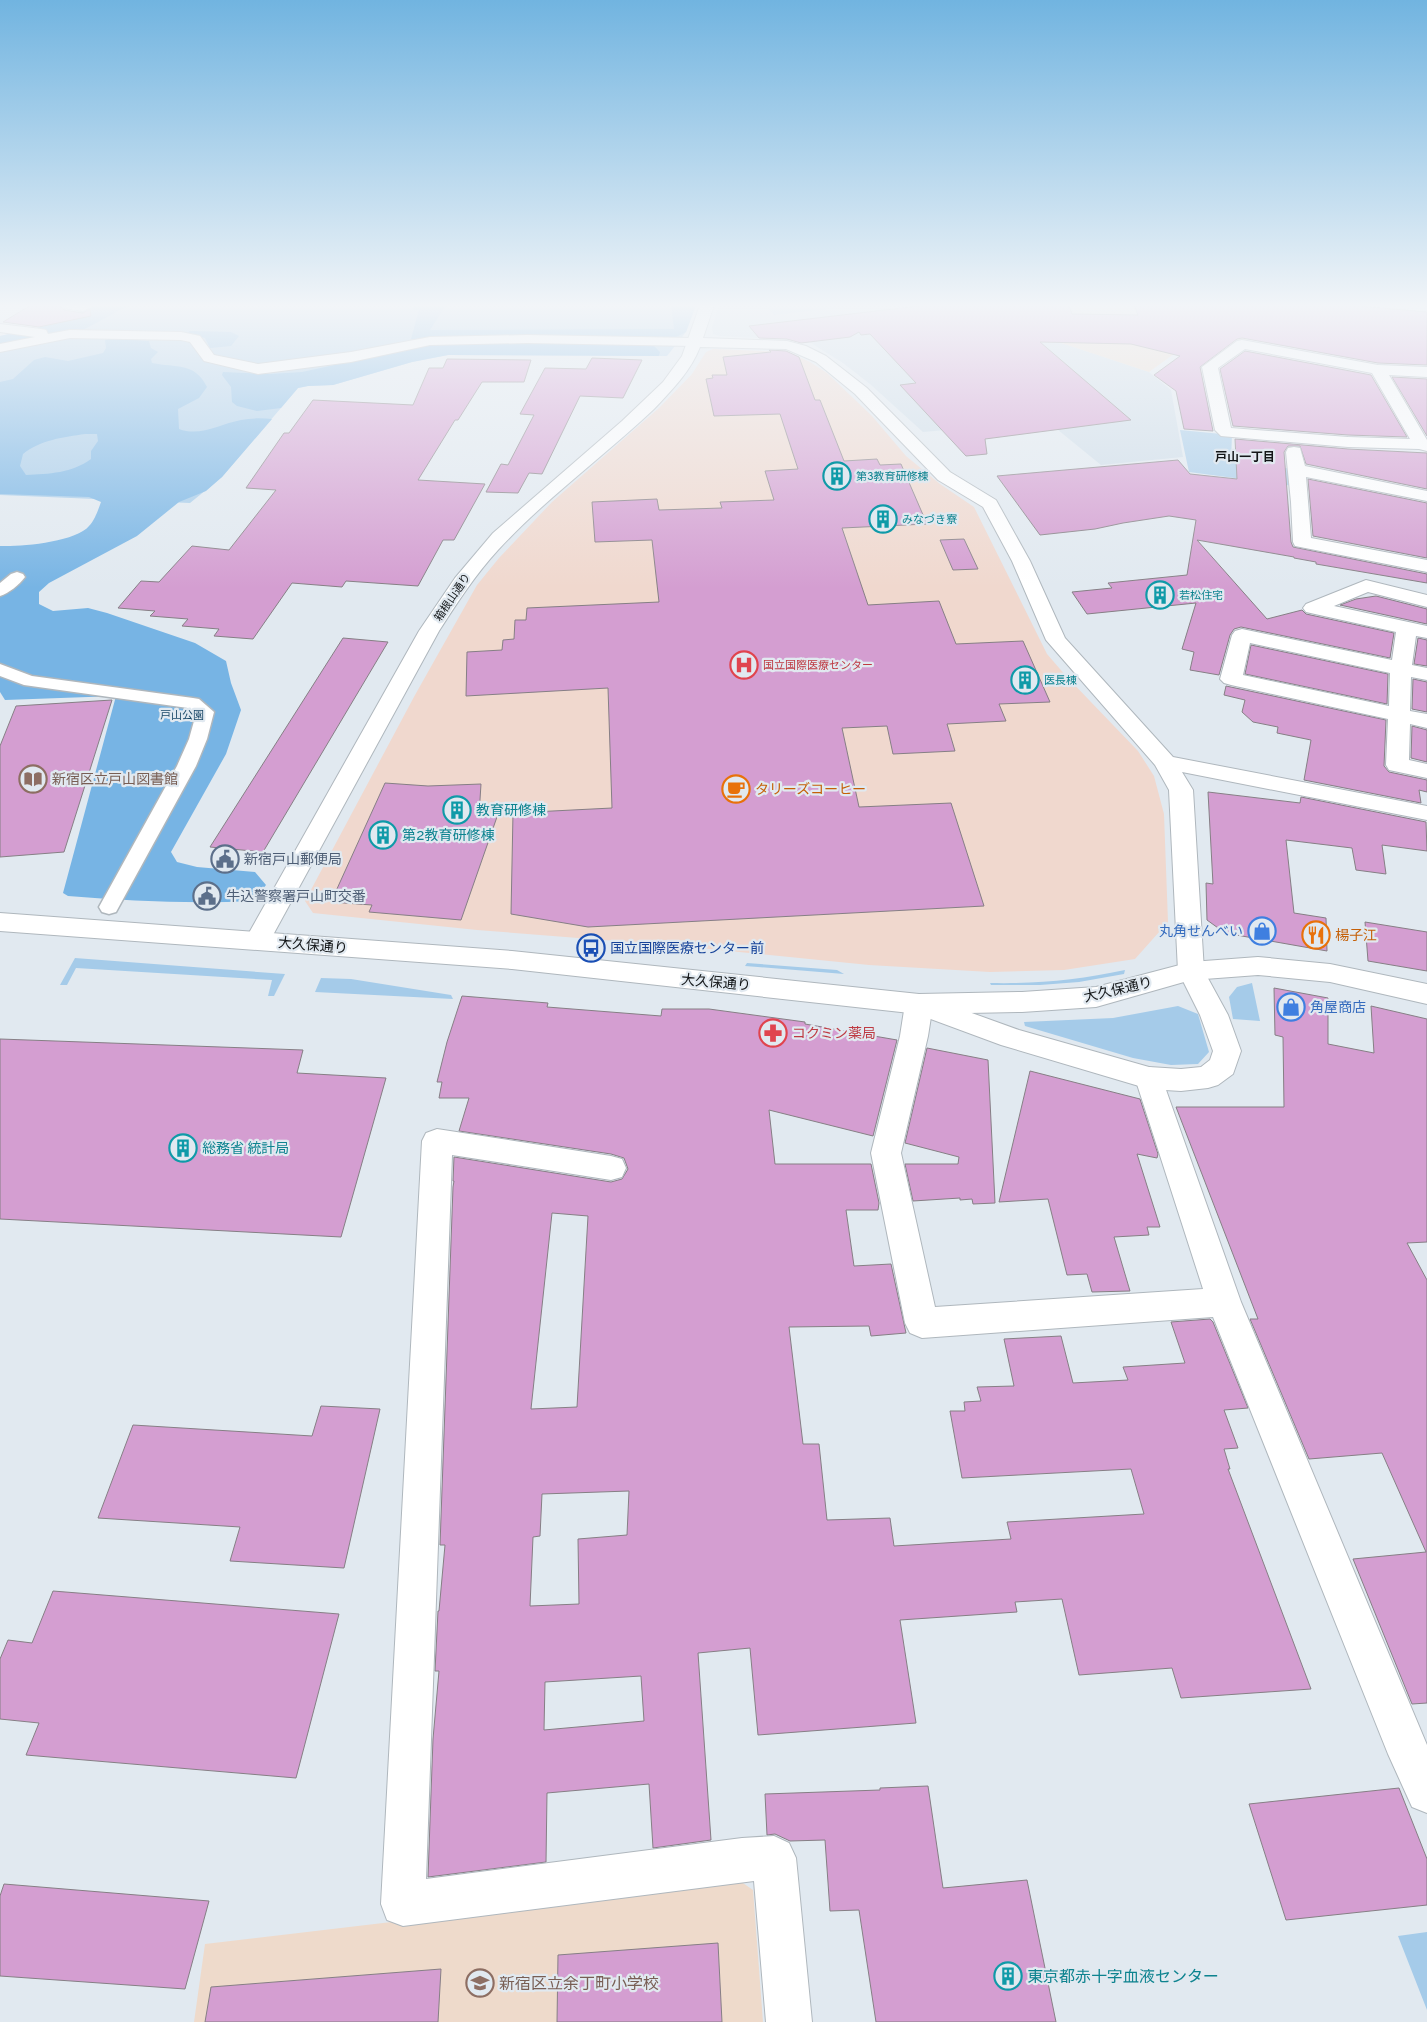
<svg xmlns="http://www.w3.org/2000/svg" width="1427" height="2022" font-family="Overpass,'Noto Sans JP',sans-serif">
  <rect width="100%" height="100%" fill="#e1e9f0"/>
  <path fill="#cddce8" d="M719,305H947L1149,372L1171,390L1183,457L1101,465L1047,421L923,432L870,384L843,363L811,343L795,340L720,336L713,334L712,327Z"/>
  <path fill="#eedacb" d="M947,305H1262L1260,326L1245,341L1203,333L1149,372Z
    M740,1881L753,1890L763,2022H194L205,1944Z"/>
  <path fill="#f0d8ce" d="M713,349L788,352L810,362L827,373L872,416L906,456L940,484L974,507L1047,654L1066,676L1138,751L1154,776L1164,814L1168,922L1135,959L1064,970L990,972L869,965L680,946L477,930L313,913L305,901L415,695L477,585L499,558L552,502L659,408L692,374L706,352Z"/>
  <path fill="#a5cbe9" d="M92,305H696L686,332L667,356L448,355L412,362L333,385L308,386L298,388L222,477L190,503L0,495V336L54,324Z
    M766,305H864L774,315Z
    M1180,430L1232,435L1231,461L1293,469L1294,486L1189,472Z
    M75,958L285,974L274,996H268L272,980L76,968L67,985H60Z
    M747,963L837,970L844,974L745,966Z
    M1125,970L1124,974L1079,982L1040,985H991L990,983C1037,984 1079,980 1125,970Z
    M321,978L351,979L451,995L453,999L315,992Z
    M1252,983L1260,1021L1233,1019L1229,997L1237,987Z
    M1178,1006L1198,1014L1209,1052L1198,1064L1171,1065L1133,1058L1025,1026L1024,1022L1113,1018Z
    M1427,1932V2010L1398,1936Z"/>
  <path fill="#77b4e4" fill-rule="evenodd" d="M92,305H130L83,330H67L0,344V336L54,324Z
    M415,305H446L430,330L674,329L671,305H696L686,332L672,339L429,337L417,340L411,339L419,310H413Z
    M190,331L231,332L239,336L231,346L210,348L205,338L187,333Z
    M113,338L149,341L151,348L158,352L151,359L152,363C176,368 195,362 207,387L199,398L178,409L179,429C200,437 220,424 241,420C251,418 262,418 272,419L222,477L206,491L179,502L137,536L49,583L39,592V604L53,611L88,608L107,613L195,643L226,661L231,683L241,710L226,754L171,852L177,862L197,867L255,872L266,885L253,901C191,904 130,901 68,896L63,893L116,696L5,700L0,692V546C20,547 76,542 89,526C95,520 98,510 101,502L89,497L0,494V382L13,379L34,360L45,357L68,361L103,353L106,348L105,340ZM85,434H97L98,441L91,451V459C72,473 49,474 26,475L20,466L23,454C40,440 64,437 85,434Z
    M529,342L652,344L660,352L659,356L448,355L412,362L333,385L308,386L298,388L281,408L257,411L237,406L232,402L231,387L222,375L223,372L270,374L302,372L432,344Z"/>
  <path fill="#d49ed1" stroke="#867f85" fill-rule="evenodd" d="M31,305H60L64,310L83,313L90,309L91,316L39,327L3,322Z
    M927,305H1069L1072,314L1138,315L1134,305H1348L1427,312V365L1378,363L1242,338L1237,339L1200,367L1213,431L1184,429L1176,391L1154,375L1180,356L1131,344L1040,342L1131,420L985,439L987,454L966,456L900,385L916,383L870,334L861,335L859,332L850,337L801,343L787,339L759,338L749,326Z
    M769,350L786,351L799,357L815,400H820L844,461L877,459L880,465L901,464L927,524L842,528L868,605L939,601L956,644L1023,641L1050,702L999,704L1006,721L947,724L955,751L893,754L887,726L842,728L859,807L951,803L984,906L588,927L511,914L513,813L612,808L608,688L466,696L467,652L502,650L503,640L514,639L515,620H526L527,608L659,602L652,540L595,542L592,502L657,499L659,510L722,508L720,502L774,500L765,471L798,469L780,414L714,416L706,379L713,378L712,375H727L723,357L771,352Z
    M1245,351L1371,375L1407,437L1348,435L1233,426L1220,369Z
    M592,358L642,360L623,398L580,396L542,474L529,473L518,493L486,492L501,464L508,465L534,415L520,414L545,368L586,369Z
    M447,359L531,360L524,382H482L458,420H455L418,480L485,484L454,540H443L418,586L346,581L342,587L292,583L253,639L214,636L219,629L182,626L188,619L150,616L155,611L118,608L141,581L159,582L192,546L229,550L276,490L246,488L284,433H289L313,400L413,405L429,368H443Z
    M1392,377L1427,379V436Z
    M1235,439L1348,449L1427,453V489L1306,464L1300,446H1288L1284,452L1291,542L1293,547L1427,574V583L1316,564V562L1294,558V557L1197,540L1267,619L1302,610L1306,614L1394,633L1390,658L1241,627L1234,629L1230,635L1219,675L1190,670L1194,652L1182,649L1196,603L1087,614L1072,592L1112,588L1108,583L1187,575L1196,520L1169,516L1123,523L1095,529L1040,535L997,476L1178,460L1190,474L1237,479Z
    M1308,479L1427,503V558L1313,536Z
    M964,539L978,569L953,570L940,540Z
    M1376,596L1427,609V624L1340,605L1356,599Z
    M343,638L388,642L263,852L210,847Z
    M1418,638L1427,640V666L1414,664Z
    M1251,645L1388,674L1387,704L1245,674Z
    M1413,679L1427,682V712L1412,709Z
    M1226,686L1386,720L1384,766L1389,772L1427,780V792L1419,790L1421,803L1304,780L1311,740L1277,733L1278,727L1253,722L1242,712L1245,700L1224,695Z
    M112,700L64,852L0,857V746L16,706Z
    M1412,726L1427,730V762L1411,758Z
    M385,783L428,786L481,784L479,815L498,814L461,920L369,912L372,905L331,902Z
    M1208,792L1300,803L1301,797L1426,822L1427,851L1382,845L1386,874L1356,870L1352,848L1286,840L1294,913L1326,918L1327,951L1225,933L1207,920L1206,883L1213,884Z
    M1365,922L1427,932V971L1368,961Z
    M1274,988L1328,998V1044L1374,1053L1371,1006L1427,1019V1242L1407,1243L1427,1280V1703L1412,1704L1353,1559L1426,1552L1382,1453L1309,1459L1250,1319H1258L1176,1107H1284L1283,1037L1275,1035Z
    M462,996L548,1003L547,1007L661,1016L662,1009H709L805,1022V1024L897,1040L873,1136L769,1110L775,1164H871L879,1203L878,1210H846L854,1266L891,1264L906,1333L871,1336L869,1326L789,1327L803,1444H819L827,1520L890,1518L894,1546L1011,1539L1007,1522L1144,1514L1131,1469L962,1478L950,1411H965L964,1402L981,1401L977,1387L1014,1386L1004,1339L1061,1336L1073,1383L1128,1380L1123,1367L1185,1363L1171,1322L1210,1319L1213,1322L1248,1408L1224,1410L1238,1448L1224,1449L1230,1469H1228L1311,1689L1181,1698L1172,1668L1079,1675L1062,1599L1015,1602L1017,1612L900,1620L916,1723L758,1735L750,1648L698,1653L711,1840L653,1848L649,1784L547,1793L546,1862L428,1877L433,1739L439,1671H435L438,1611H439L445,1545H440L453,1187L454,1181H453L454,1157L611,1182L622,1179L628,1169L624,1158L611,1154L459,1131L469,1098H439L442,1082H437L447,1042ZM552,1213L588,1216L577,1407L531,1409ZM629,1491L627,1535L578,1539L579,1604L530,1606L533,1537L540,1536L542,1494ZM641,1676L644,1721L544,1730L545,1682Z
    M0,1039L303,1050L297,1073L386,1078L341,1237L0,1219Z
    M927,1048L988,1060L995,1203L973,1204L972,1199L960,1200V1198L913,1201L905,1164H958L959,1157L905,1143Z
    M1030,1071L1140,1099L1158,1154L1157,1158L1137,1154L1160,1227H1147L1149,1235L1114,1237L1130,1291L1092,1292L1087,1274L1067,1275L1048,1199L999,1202Z
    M321,1406L380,1409L344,1568L230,1561L240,1527L98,1518L133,1425L312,1436Z
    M53,1591L339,1614L296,1778L26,1755L39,1723L0,1719V1659L8,1640L32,1643Z
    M928,1786L943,1888L1027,1880L1056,2022H876L859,1910L830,1911L825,1840L790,1841L775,1834L767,1835L765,1794L880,1790V1788Z
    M1399,1788L1427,1859V1905L1286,1920L1249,1804Z
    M4,1884L209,1901L185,1989L0,1976V1896Z
    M718,1943L722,2022H557L558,1955Z
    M441,1969L438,2022H205L211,1987Z"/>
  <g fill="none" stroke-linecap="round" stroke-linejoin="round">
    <g stroke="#afb7bd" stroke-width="3">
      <path id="pedestrian" d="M17,572L23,574L25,577C19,585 9,593 0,596V583L11,574Z
        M0,664L32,676L193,698L199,699L214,712L207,739L196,766L116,912L109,914L102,912L99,907L177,766L189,739L196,714L188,708L24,685L0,676Z"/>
    </g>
    <g stroke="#afb7bd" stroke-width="2">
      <path id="minor" d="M62,305H89L90,307L83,311L64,308Z
        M0,324L41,329L46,330L48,334L70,330L181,332L200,336L214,355L258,364L351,352L430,337L527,335L694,338L699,339L701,342L699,345L694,346L527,343L430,345L351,362L258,374L204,361L190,342L181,340L70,338L0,352V344L35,337L0,332Z
        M1242,340L1378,365L1427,367V377L1389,375L1427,440V451L1419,449L1348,447L1221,436L1215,430L1202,367L1237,341ZM1245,349L1372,373L1410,439L1348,437L1231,428L1218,368Z
        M1294,447L1300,448L1305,466L1427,491V501L1306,477L1311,538L1427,560V572L1295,546L1293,542L1291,502L1286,452L1288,448Z
        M1366,580L1427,595V607L1368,592L1334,606L1427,626V638L1416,636L1412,665L1427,668V680L1411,677L1410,711L1427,714V728L1410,724L1409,760L1427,764V778L1389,770L1386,765L1388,719L1231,685L1224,683L1220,679L1232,635L1235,631L1242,629L1392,660L1396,632L1306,612L1303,608L1306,604ZM1250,643L1390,673L1389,706L1243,675Z
        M919,994L929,997L933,1004L928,1036L901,1153L935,1307L1203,1289L1135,1078L1139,1070L1149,1067L1159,1070L1241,1302L1427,1745V1813L1412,1807L1388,1754L1213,1317L922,1338L910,1333L905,1323L871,1153L900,1036L905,1004L909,997Z
        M437,1129L611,1156L622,1159L626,1168L622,1177L611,1180L452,1155L426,1879L742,1838L774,1836L789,1843L796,1858L812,2022H766L754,1881L403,1926L387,1920L381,1904L422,1141L426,1133Z"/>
    </g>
    <g stroke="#afb7bd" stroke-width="2">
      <path id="tertiary" d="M700,305H714L703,338L787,341L806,346L826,356L867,388L950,472L996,500L1030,561L1065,638L1173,757L1427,806V820L1182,772L1193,790L1204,971L1228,1015L1241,1051L1233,1074L1218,1085L1208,1088L1181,1091L1149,1089L1001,1045L909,1011L905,1004L909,997L919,994L1019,1030L1149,1067L1181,1069L1201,1067L1210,1060L1213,1051L1200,1015L1178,971L1169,790L1155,765L1046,640L1012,561L983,507L938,480L855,394L816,362L786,349L700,347C691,371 671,391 654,409C603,457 545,499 498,550C475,575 457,603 439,631L267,946L258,949L249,946L245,940L419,631L455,578L493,533L622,421L663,382L682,356Z"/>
    </g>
    <g stroke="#afb7bd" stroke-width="2">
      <path id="secondary" d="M0,913L512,951L919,994L1022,992L1096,987L1191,962L1258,957L1330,964L1427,984V1004L1330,982L1258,975L1191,980L1096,1007L1022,1012L919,1014L512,969L0,931Z"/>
    </g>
    <use href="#pedestrian" fill="#fff" fill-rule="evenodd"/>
    <use href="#minor" fill="#fff" fill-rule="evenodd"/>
    <use href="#tertiary" fill="#fff" fill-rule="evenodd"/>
    <use href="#secondary" fill="#fff" fill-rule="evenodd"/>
  </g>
  <linearGradient id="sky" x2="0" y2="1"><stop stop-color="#71b4e0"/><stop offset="0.52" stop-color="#f2f5f8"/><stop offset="1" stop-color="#f2f5f8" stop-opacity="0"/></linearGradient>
  <rect width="1427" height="588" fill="url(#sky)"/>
  <defs>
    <g id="building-ring" transform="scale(1.4375)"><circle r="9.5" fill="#e1e9f0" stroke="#0f9aa8" stroke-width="1.5"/><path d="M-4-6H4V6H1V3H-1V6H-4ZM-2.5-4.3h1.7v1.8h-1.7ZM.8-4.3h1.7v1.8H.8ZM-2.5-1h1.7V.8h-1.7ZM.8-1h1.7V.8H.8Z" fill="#0f9aa8"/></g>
    <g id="hospital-ring" transform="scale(1.4375)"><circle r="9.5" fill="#e1e9f0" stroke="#e0444e" stroke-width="1.5"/><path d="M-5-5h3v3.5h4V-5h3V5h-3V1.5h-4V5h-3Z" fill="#e0444e"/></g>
    <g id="library-ring" transform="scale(1.4375)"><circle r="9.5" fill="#e1e9f0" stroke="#8d6e63" stroke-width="1.5"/><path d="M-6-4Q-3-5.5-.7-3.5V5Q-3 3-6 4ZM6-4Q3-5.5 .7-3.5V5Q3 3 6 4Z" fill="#8d6e63"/></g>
    <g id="cafe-ring" transform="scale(1.4375)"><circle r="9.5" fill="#e1e9f0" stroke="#e8710a" stroke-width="1.5"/><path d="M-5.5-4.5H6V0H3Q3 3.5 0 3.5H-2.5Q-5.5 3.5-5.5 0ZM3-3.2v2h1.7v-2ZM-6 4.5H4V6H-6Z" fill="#e8710a"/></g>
    <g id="civic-ring" transform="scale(1.4375)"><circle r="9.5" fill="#e1e9f0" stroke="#5c6f8a" stroke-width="1.5"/><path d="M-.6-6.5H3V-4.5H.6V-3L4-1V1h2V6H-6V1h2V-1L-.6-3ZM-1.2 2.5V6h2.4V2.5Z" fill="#5c6f8a"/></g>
    <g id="shop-ring" transform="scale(1.4375)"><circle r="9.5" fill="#e1e9f0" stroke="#3f7fe0" stroke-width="1.5"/><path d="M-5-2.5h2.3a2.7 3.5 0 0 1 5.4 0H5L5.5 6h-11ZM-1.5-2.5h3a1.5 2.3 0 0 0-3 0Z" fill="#3f7fe0"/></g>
    <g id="restaurant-ring" transform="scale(1.4375)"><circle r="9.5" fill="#e1e9f0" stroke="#e8710a" stroke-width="1.5"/><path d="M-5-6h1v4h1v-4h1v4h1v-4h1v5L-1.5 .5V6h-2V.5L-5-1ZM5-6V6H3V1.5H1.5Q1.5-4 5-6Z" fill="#e8710a"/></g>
    <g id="bus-ring" transform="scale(1.4375)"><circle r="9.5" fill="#e1e9f0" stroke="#1a4fb4" stroke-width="1.5"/><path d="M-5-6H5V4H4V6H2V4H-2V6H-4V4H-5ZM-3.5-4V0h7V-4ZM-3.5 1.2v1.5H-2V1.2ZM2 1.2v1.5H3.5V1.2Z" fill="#1a4fb4"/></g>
    <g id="pharmacy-ring" transform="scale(1.4375)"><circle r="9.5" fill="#e1e9f0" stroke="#e0444e" stroke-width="1.5"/><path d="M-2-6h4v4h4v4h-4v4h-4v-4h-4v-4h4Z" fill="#e0444e"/></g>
    <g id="school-ring" transform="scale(1.4375)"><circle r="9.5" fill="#e1e9f0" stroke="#8d6e63" stroke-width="1.5"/><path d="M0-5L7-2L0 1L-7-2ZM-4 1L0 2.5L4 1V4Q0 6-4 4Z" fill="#8d6e63"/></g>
  </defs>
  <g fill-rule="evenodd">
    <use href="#building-ring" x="837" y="476"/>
    <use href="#building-ring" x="883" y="519"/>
    <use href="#building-ring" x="1160" y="595"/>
    <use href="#hospital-ring" x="744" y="665"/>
    <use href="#building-ring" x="1025" y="680"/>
    <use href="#library-ring" x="33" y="779"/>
    <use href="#cafe-ring" x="736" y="789"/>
    <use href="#building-ring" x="457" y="810"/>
    <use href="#building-ring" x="383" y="835"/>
    <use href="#civic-ring" x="225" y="859"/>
    <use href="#civic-ring" x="207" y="896"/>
    <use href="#shop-ring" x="1262" y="931"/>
    <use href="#restaurant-ring" x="1316" y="935"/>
    <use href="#bus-ring" x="591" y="948"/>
    <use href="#shop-ring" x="1291" y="1007"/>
    <use href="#pharmacy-ring" x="773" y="1033"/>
    <use href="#building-ring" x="183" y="1148"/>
    <use href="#building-ring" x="1008" y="1976"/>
    <use href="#school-ring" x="480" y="1983"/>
  </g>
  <g text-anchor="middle" stroke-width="4.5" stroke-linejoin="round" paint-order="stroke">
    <g font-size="11" fill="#0d838f" stroke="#e1e9f0" text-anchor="start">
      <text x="856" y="480">第3教育研修棟</text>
      <text x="902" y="523">みなづき寮</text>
      <text x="1179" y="599">若松住宅</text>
      <text x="1044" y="684">医長棟</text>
    </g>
    <g font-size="11" fill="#131618" stroke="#e1e9f0">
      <text transform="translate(452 597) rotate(-56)" y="4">箱根山通り</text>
    </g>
    <g font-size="11" fill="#be3a42" stroke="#e1e9f0" text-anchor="start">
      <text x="763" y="669">国立国際医療センター</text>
    </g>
    <g font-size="11" fill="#194767" stroke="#e1e9f0">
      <text x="182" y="719">戸山公園</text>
    </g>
    <g font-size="12" font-weight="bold" fill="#131618" stroke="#e1e9f0">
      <text x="1245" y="461">戸山一丁目</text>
    </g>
    <g font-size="14" fill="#785e54" stroke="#e1e9f0" text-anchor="start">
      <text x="52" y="784">新宿区立戸山図書館</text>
    </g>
    <g font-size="14" fill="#c56008" stroke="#e1e9f0" text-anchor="start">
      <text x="755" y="794">タリーズコーヒー</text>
      <text x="1335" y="940">楊子江</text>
    </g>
    <g font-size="14" fill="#0d838f" stroke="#e1e9f0" text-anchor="start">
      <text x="476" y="815">教育研修棟</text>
      <text x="402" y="840">第2教育研修棟</text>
      <text x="202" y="1153">総務省 統計局</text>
    </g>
    <g font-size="14" fill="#4e5e75" stroke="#e1e9f0" text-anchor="start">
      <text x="244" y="864">新宿戸山郵便局</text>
      <text x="226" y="901">牛込警察署戸山町交番</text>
    </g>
    <g font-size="14" fill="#366cbe" stroke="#e1e9f0" text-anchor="end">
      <text x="1243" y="936">丸角せんべい</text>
      <text x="1310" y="1012" text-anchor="start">角屋商店</text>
    </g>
    <g font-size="14" fill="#131618" stroke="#e1e9f0">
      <text transform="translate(313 945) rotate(5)" y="5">大久保通り</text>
      <text transform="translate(716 982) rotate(5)" y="5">大久保通り</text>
      <text transform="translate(1118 989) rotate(-13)" y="5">大久保通り</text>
    </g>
    <g font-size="14" fill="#164399" stroke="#e1e9f0" text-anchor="start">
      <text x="610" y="953">国立国際医療センター前</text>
    </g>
    <g font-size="14" fill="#be3a42" stroke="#e1e9f0" text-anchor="start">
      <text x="792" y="1038">コクミン薬局</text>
    </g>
    <g font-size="16" fill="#0d838f" stroke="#e1e9f0" text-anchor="start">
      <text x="1027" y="1982">東京都赤十字血液センター</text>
    </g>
    <g font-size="16" fill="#785e54" stroke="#e1e9f0" text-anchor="start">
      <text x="499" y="1989">新宿区立余丁町小学校</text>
    </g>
  </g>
</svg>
